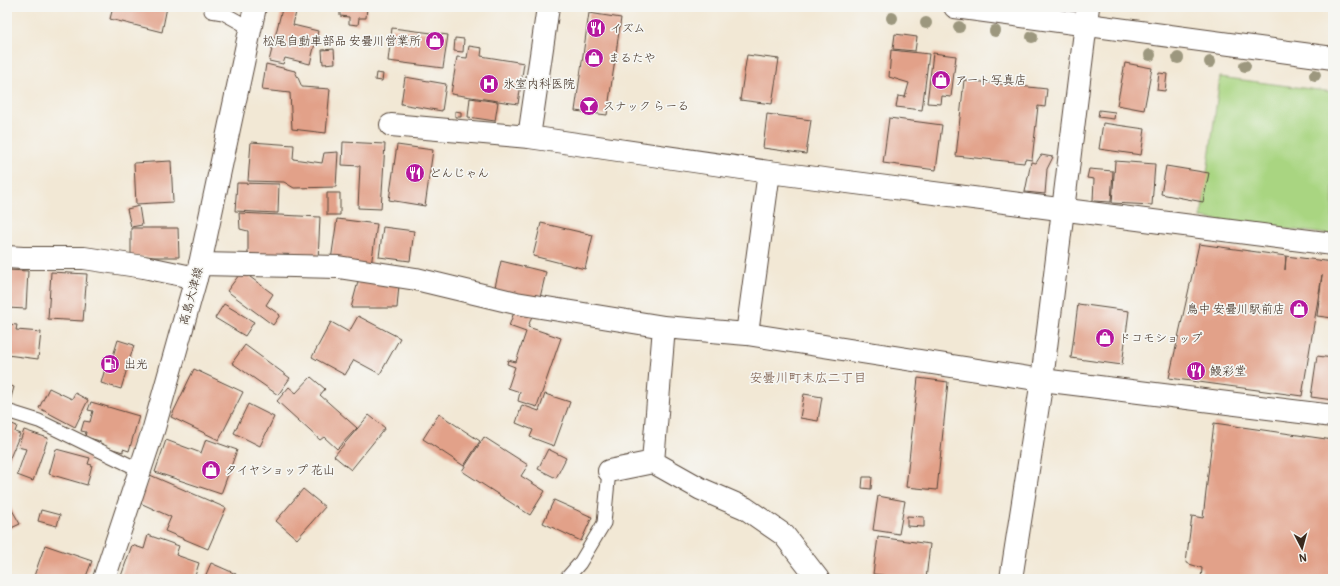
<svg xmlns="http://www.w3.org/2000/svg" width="1340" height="586" font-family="Pangolin,'Klee One',sans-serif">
  <rect width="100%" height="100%" fill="#f6f6f2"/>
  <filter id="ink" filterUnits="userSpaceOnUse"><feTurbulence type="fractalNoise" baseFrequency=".025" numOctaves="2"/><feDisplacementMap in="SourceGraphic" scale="8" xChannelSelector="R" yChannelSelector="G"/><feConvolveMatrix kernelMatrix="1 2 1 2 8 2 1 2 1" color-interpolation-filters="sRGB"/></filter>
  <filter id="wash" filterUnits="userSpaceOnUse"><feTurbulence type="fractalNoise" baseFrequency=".012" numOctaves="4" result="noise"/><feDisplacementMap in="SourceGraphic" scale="16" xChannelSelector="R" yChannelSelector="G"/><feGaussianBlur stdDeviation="0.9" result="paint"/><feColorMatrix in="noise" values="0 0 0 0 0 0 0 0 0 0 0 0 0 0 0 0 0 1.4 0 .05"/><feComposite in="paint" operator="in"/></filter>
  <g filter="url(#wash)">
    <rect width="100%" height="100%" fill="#f2e8d5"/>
    <path fill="#a9d581" stroke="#728050" d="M1220,77L1333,92V235L1201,218Z"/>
    <g id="blocks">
      <path fill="#e2a189" d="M113,7H167L162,32L110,19Z
        M340,7H367L366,18H359L358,25L349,24V17L340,16Z
        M282,9L296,12L293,25L318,31L310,64L285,58L283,64L269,61Z
        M589,13L621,18L607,115L575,111Z
        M392,28L448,35L443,68L388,61Z
        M895,34L917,37L915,51L893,49Z
        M455,38L464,39L463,52L454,51Z
        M469,46L482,48L481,56L524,63L518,104L451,94L457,57L467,58Z
        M334,49L335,63L323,64L322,50Z
        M891,50L929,54L922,110L896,107L898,96L905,97L909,83L889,77Z
        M933,53L956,56L951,97L942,96L941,104L927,103Z
        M747,55L779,59L772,104L740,100Z
        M1125,63L1152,68L1144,110L1117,105Z
        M266,64L295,71L302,87L330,89L326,133L292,129L290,93L262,90Z
        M376,73L383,74L382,81L375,80Z
        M1159,73L1167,74L1165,91L1157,90Z
        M405,77L446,84L442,111L401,104Z
        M964,80L1047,89L1045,107L1038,106L1032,160L1025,159L1024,163L956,156Z
        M470,98L498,102L495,121L468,117Z
        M1099,110L1115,112L1114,119L1098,117Z
        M455,111L461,112V117H455Z
        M767,114L811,120L806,154L763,148Z
        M889,118L942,125L936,170L883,163Z
        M1103,123L1145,129L1141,155L1099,149Z
        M251,142L294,145L293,159L322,163L324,153L338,152L336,187L294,188L284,182L248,181Z
        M343,142L385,144L381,209L358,208L360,166L342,165Z
        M397,145L433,150L425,206L389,200Z
        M1041,155L1053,157L1047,169L1045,194L1025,192L1031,162L1036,163Z
        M171,161L173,202L136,204L134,163Z
        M1115,161L1155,164L1152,205L1112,203Z
        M1166,166L1209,173L1203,202L1161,194Z
        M1089,169L1113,171L1111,202L1093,201L1094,179L1087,178Z
        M237,183L279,184L278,213L235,211Z
        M327,193H340V215H327Z
        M139,206L142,225L131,227L127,209Z
        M239,213L320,217L318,261L248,259V231L240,229Z
        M337,219L377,224L371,266L331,260Z
        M541,223L593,235L585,269L533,256Z
        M383,227L414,231L410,261L379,257Z
        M131,228H178L179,257H131Z
        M1199,244L1286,256L1285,270L1286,256L1333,262V318L1317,316L1322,275L1302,396L1169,378Z
        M501,261L546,272L539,302L494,291Z
        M7,270L28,271L26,309L7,308Z
        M242,271L273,294L266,305L280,315L273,325L227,291Z
        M51,272L87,274L83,321L48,319Z
        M359,278L399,285L397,308H351Z
        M224,304L254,322L245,336L215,318Z
        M1078,304L1129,311L1122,365L1071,358Z
        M516,307L533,313L528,327L561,338L537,407L518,401L520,392L508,388L515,367L507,364L508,360L516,362L526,332L509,326Z
        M358,316L400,338L380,374L354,360L345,375L312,357L331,322L349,332Z
        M7,324L17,325L16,330L41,332L38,359L7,355Z
        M118,340L134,345L121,389L101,383L108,358L112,359Z
        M245,345L290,378L278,395L232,363Z
        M1317,356L1333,358V400L1311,397Z
        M194,369L243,392L219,440L171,417Z
        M311,377L325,389L320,395L357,428L337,449L324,437L320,440L277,401L289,387L296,393Z
        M918,378L948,382L937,490L906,487Z
        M7,385L14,387L9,405L7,404Z
        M49,388L72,399L75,393L88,400L75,427L39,408Z
        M545,394L570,402L554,446L530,437L533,430L516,423L522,405L539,411Z
        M804,394L822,397L818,421L800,418Z
        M91,402L139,416L129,451L123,449V452L99,445L100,441L85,437L86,432L81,431L84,421L90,422L93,411L88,410Z
        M248,404L274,417L260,446L234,433Z
        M439,414L480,441L464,466L423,439Z
        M369,415L385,428L351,470L334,456Z
        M7,422L17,426L15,432L20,434L7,465Z
        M1214,423L1333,440V579H1201L1202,568L1186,563L1192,516L1203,518Z
        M24,430L48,438L33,481L17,475L26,449L18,447Z
        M484,437L528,465L521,476L545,491L530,515L462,471Z
        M206,439L237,450L221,494L155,472L166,440L201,453Z
        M56,449L90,458L88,464L92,465L87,485L49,474Z
        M548,449L566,458L556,478L538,469Z
        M150,475L226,508L208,549L165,531L171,517L138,502Z
        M863,477H872L871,489L862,488Z
        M303,489L325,507L297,539L276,521Z
        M878,496L905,501L899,534L873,530Z
        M554,500L592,517L581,541L543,523Z
        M7,501L20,524L7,530Z
        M41,510L60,515L57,526L38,521Z
        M907,516L924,517V527L907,526Z
        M148,535L179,546L176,555L199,563L194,579H120L132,545L144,549Z
        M878,537L930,544L926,579H913L873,574Z
        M45,545L92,561L85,579H42L34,576Z
        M211,563L236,574L234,579H204Z"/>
    </g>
  </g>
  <g filter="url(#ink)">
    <use href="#blocks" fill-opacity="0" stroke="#564639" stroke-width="1"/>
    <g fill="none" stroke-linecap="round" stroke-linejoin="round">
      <g stroke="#564639" stroke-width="15">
        <path id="lane" d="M211,11L223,13L250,28
          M7,411L39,421L140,470
          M566,579L580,563L604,523L609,471"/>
      </g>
      <g stroke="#564639" stroke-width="24">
        <path id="street" d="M391,125L529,137L769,172L1333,244
          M529,137L548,7
          M7,257L23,258H84L144,267L196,278
          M200,264L338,267L416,279L516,303L664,327L747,334L1042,380L1333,416
          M664,327L653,462L701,489L745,508L784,535L818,579
          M747,334L769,172
          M609,471L653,462"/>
      </g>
      <g stroke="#564639" stroke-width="24">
        <path id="secondary" d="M955,7L1333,58
          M104,579L154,428L200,264L255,7
          M1011,579L1042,380L1088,7"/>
      </g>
      <use href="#lane" stroke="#fff" stroke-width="13"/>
      <use href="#street" stroke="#fff" stroke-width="22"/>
      <use href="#secondary" stroke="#fff" stroke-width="22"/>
    </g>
    <g fill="#9c977e">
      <circle cx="892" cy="18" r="6"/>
      <circle cx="926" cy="23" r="6"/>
      <circle cx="959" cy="27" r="6"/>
      <circle cx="995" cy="31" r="6"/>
      <circle cx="1032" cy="37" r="6"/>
      <circle cx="1150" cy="55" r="6"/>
      <circle cx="1178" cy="58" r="6"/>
      <circle cx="1210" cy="62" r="6"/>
      <circle cx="1245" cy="66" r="6"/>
      <circle cx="1315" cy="75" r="6"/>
    </g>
  </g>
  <defs>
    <g id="restaurant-disc" transform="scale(1)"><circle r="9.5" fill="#b5179e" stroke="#f6f6f2"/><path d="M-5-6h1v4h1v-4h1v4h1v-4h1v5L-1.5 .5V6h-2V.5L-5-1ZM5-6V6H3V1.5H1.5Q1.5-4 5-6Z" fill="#fff"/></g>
    <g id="shop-disc" transform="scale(1)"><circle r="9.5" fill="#b5179e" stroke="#f6f6f2"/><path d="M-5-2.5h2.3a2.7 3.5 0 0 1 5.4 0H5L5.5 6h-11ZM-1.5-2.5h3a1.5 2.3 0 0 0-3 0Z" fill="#fff"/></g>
    <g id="hospital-disc" transform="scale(1)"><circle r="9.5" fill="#b5179e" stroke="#f6f6f2"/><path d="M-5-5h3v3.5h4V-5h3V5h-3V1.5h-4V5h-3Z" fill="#fff"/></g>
    <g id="bar-disc" transform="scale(1)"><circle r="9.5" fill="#b5179e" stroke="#f6f6f2"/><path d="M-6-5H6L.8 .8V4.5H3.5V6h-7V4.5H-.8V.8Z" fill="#fff"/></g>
    <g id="fuel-disc" transform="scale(1)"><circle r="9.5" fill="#b5179e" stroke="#f6f6f2"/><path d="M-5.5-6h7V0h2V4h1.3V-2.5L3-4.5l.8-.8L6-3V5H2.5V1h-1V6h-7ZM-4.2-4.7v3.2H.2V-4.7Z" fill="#fff"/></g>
  </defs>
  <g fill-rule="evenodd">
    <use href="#restaurant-disc" x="596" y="28"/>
    <use href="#shop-disc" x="435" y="41"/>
    <use href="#shop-disc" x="594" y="58"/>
    <use href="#shop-disc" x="941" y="80"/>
    <use href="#hospital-disc" x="489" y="84"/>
    <use href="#bar-disc" x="589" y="106"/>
    <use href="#restaurant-disc" x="415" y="173"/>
    <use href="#shop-disc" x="1299" y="309"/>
    <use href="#shop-disc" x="1105" y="338"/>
    <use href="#fuel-disc" x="110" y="364"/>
    <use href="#restaurant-disc" x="1196" y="371"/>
    <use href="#shop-disc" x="211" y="470"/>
  </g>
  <g text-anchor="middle" stroke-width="3.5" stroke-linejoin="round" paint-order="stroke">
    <g font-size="12" fill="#3b2a1e" stroke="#f6f6f2" text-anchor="start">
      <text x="610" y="32">イズム</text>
      <text x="421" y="45" text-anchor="end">松尾自動車部品 安曇川営業所</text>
      <text x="608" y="62">まるたや</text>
      <text x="955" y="84">アート写真店</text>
      <text x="503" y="88">氷室内科医院</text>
      <text x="603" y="110">スナック らーる</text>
      <text x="429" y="177">どんじゃん</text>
      <text x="1285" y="313" text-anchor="end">鳥中 安曇川駅前店</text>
      <text x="1119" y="342">ドコモショップ</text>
      <text x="124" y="368">出光</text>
      <text x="1210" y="375">鰻彩堂</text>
      <text x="225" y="474">タイヤショップ 花山</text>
    </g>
    <g font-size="12" fill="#3b2a1e" stroke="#f6f6f2">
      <text transform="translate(191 296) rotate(-75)" y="4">高島大津線</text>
    </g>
    <g font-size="13" fill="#755443" stroke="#f6f6f2">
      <text x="808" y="382">安曇川町末広二丁目</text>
    </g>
  </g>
  <rect width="1340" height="586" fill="none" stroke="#f6f6f2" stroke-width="24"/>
  <g transform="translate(1302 548) rotate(174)" stroke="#f6f6f2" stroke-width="3" paint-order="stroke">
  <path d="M0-3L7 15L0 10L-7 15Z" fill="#3b2a1e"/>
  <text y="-6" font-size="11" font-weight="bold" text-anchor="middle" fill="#3b2a1e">N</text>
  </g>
</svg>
